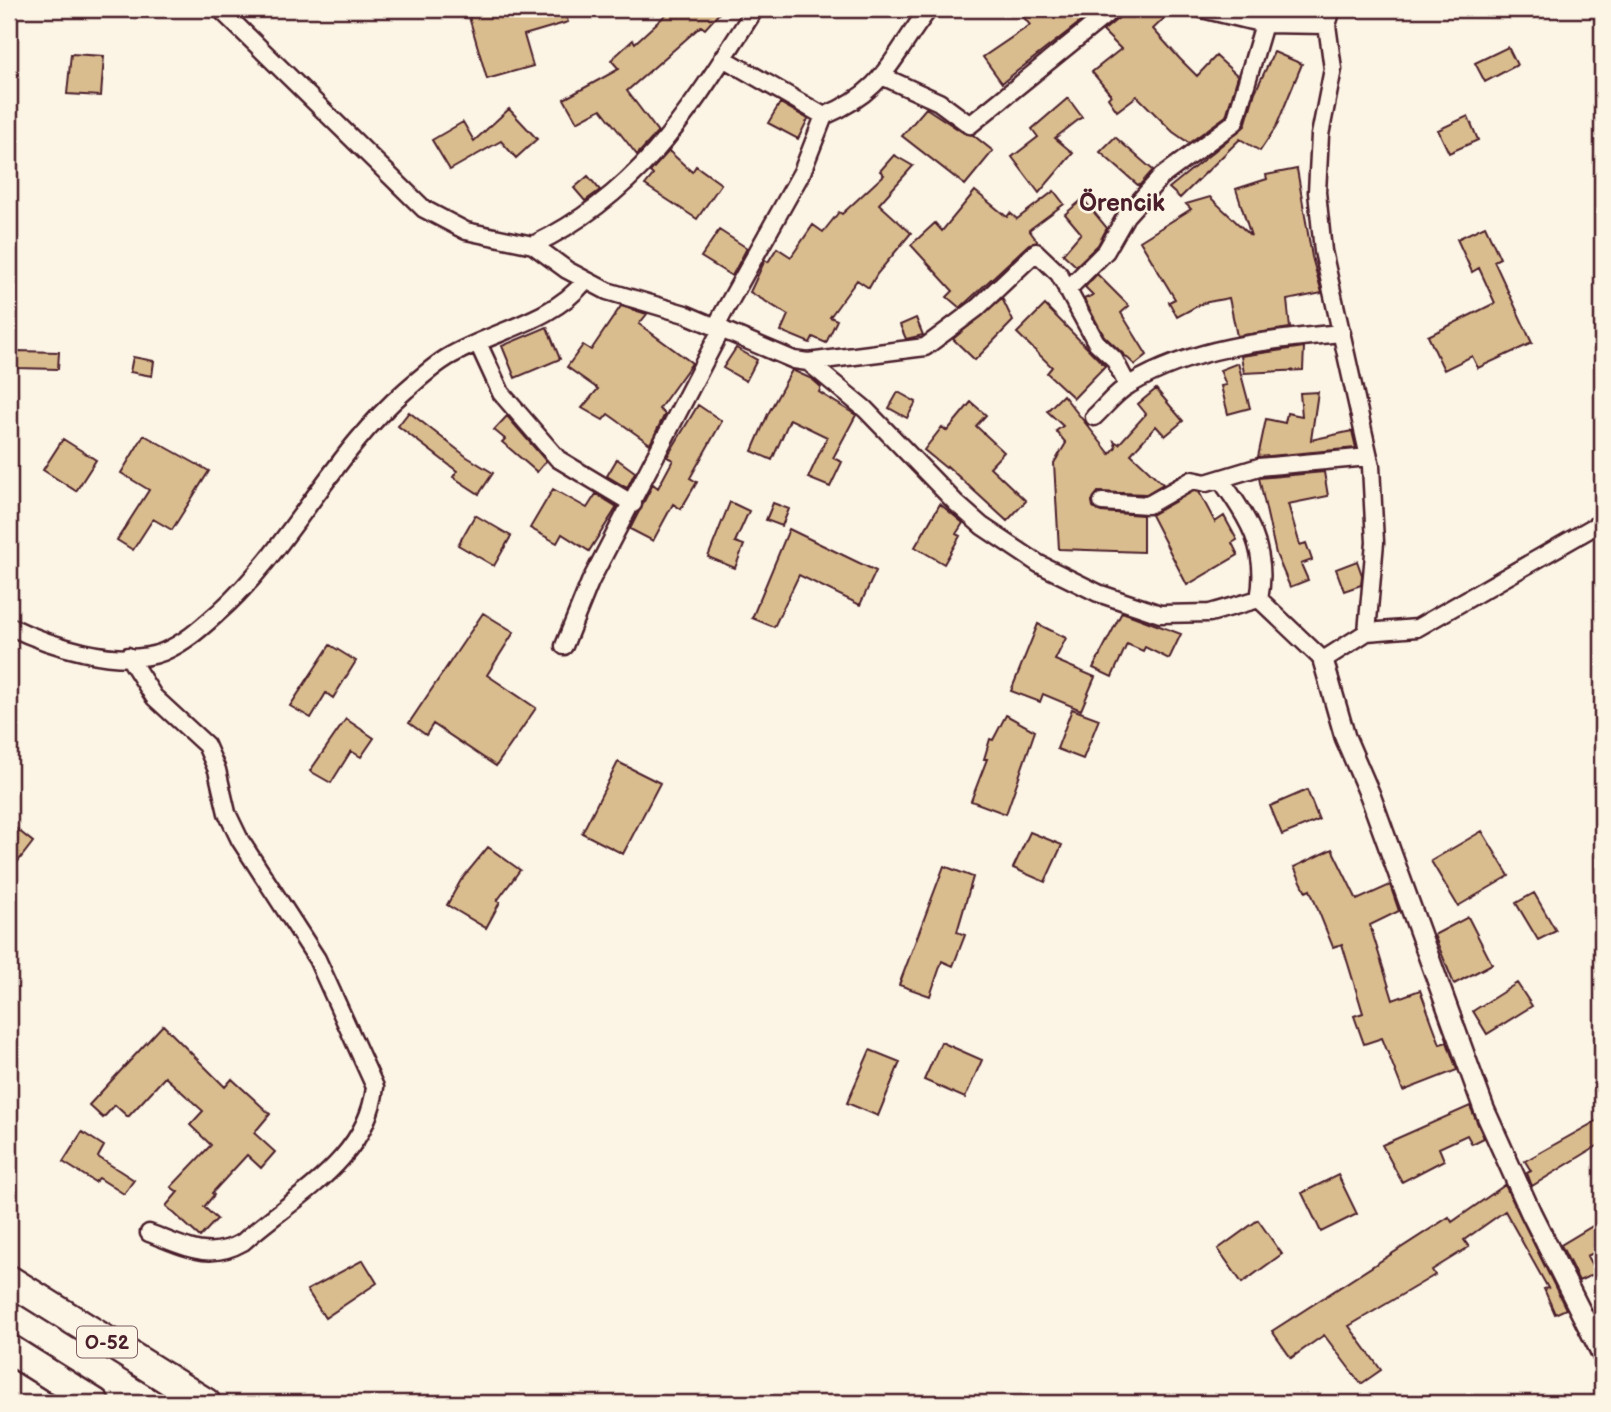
<svg xmlns="http://www.w3.org/2000/svg" width="1611" height="1412" font-family="'Balsamiq Sans',sans-serif">
  <rect width="100%" height="100%" fill="#fcf5e5"/>
  <filter id="ink" filterUnits="userSpaceOnUse"><feTurbulence type="fractalNoise" baseFrequency=".0143" numOctaves="2"/><feDisplacementMap in="SourceGraphic" scale="14" xChannelSelector="R" yChannelSelector="G"/><feConvolveMatrix kernelMatrix="1 2 1 2 8 2 1 2 1" color-interpolation-filters="sRGB"/></filter>
  <g filter="url(#ink)">
    <path fill="#dabd8e" stroke="#4a1f2b" stroke-width="2" d="M498,9H564L568,22L524,35L533,66L487,79L469,17Z
      M672,9H723L705,29L701,26L627,91L658,132L637,155L601,109L577,122L564,99L619,69L611,60L633,40L635,43Z
      M1017,9H1097L1002,83L983,57L1030,25Z
      M1123,9H1174L1153,29L1180,59L1197,76L1216,56L1238,76L1226,116L1189,143L1173,132L1137,96L1117,111L1108,98L1111,95L1092,72L1121,49L1103,31L1120,17Z
      M1508,47L1517,65L1485,82L1475,63Z
      M1274,52L1302,64L1276,127L1260,151L1240,139L1180,198L1169,188L1245,126L1255,92Z
      M71,54L104,56L101,96L67,94Z
      M1068,98L1082,117L1055,138L1073,153L1039,193L1012,157L1038,137L1032,129Z
      M780,103L808,119L798,139L768,123Z
      M926,108L964,133L973,135L993,151L965,185L902,136Z
      M509,109L537,139L516,158L501,141L450,170L432,140L463,122L474,141Z
      M1468,116L1478,140L1449,153L1438,130Z
      M1115,137L1153,170L1139,186L1100,152Z
      M669,151L692,172L696,166L721,184L697,219L645,185L653,175L650,172Z
      M894,155L913,166L879,204L911,233L877,274L869,288L857,280L830,317L837,320L826,343L813,337L810,343L781,331L788,315L750,292L765,260L768,262L777,248L791,257L813,225L823,232L839,212L842,214L884,175L880,171Z
      M1297,169L1312,257L1322,293L1287,300L1290,328L1237,336L1229,298L1203,303L1177,317L1169,302L1175,299L1140,241L1191,209L1186,204L1210,197L1251,236L1236,189L1267,179L1266,175Z
      M588,176L600,190L585,201L574,188Z
      M975,191L1007,217L1010,213L1017,219L1054,191L1064,204L1029,230L1038,242L1029,244L960,308L947,297L953,291L911,245L935,223L942,231Z
      M1083,199L1107,228L1098,245L1076,266L1063,254L1081,233L1065,214Z
      M1485,226L1500,258L1494,261L1532,343L1478,368L1472,356L1444,370L1428,336L1495,303L1479,268L1472,272L1457,239Z
      M719,230L747,248L732,276L701,257Z
      M1097,274L1129,306L1121,313L1147,355L1135,365L1104,336L1084,299L1093,295L1085,287Z
      M1002,298L1013,321L975,360L953,339Z
      M1045,305L1105,366L1074,398L1047,373L1052,367L1017,333Z
      M621,306L647,314L639,324L692,363L659,409L665,414L650,444L608,414L603,420L582,408L598,389L567,367L583,345L591,350Z
      M916,318L923,335L906,339L900,325Z
      M547,327L560,359L515,378L502,346Z
      M1304,347L1303,370L1244,373L1241,356Z
      M736,348L757,360L746,381L723,368Z
      M16,351L59,352L58,369L16,368Z
      M133,357L154,361L152,376L130,372Z
      M1238,363L1250,408L1228,414L1221,386L1226,385L1220,370Z
      M792,370L812,379L821,387L819,392L856,415L833,458L842,462L830,487L808,478L827,437L790,419L772,460L752,451L768,414Z
      M1156,389L1183,421L1165,436L1156,426L1131,454L1163,484L1146,494L1098,492L1092,501L1093,507L1101,512L1143,515V552L1059,549L1054,463L1066,443L1056,431L1063,426L1047,411L1063,395L1110,454L1116,447L1114,441L1119,444L1146,414L1138,404Z
      M898,392L916,402L907,418L889,408Z
      M1318,392L1311,440L1352,431L1356,448L1258,457L1266,419L1285,423L1287,413L1302,416L1300,393Z
      M971,402L986,415L976,426L1004,452L990,467L1026,501L1007,521L947,466L946,468L924,450L942,427L947,431Z
      M698,405L722,421L690,478L697,482L681,509L673,504L653,541L630,529L653,484L658,488L673,460L667,457Z
      M409,412L467,457L493,473L479,494L453,477L457,471L398,426Z
      M507,416L546,461L537,472L502,442L505,439L494,430Z
      M144,435L209,471L172,530L153,519L133,550L117,540L149,490L121,473Z
      M63,439L96,460L76,491L43,470Z
      M617,459L635,472L627,488L607,476Z
      M1324,472L1328,496L1288,504L1300,545L1306,543L1312,560L1301,564L1308,580L1290,587L1276,554L1259,478Z
      M553,489L587,508L596,494L617,507L589,551L562,534L557,543L530,528Z
      M1194,491L1199,492L1215,522L1224,516L1237,540L1232,543L1238,555L1187,585L1151,515Z
      M730,502L749,511L735,542L744,545L735,568L708,557Z
      M773,503L789,509L782,526L766,520Z
      M940,504L963,523L956,534L960,536L944,564L915,547Z
      M475,515L511,536L494,566L458,545Z
      M789,529L876,571L860,605L799,575L774,627L752,618Z
      M1357,561L1362,575L1361,585L1344,591L1336,569Z
      M1122,612L1181,634L1169,659L1145,647L1143,651L1127,644L1112,677L1093,668Z
      M483,613L514,632L487,675L536,708L496,766L433,724L426,735L409,723Z
      M1038,624L1066,638L1055,660L1095,677L1081,710L1043,694L1040,702L1011,691Z
      M330,645L356,661L333,698L326,693L311,718L290,706Z
      M1072,709L1099,719L1083,759L1057,749Z
      M1006,715L1035,731L1006,814L971,801L987,759H984L990,739L993,740Z
      M346,719L374,738L361,757L351,751L331,783L310,771Z
      M618,762L660,783L623,854L582,833Z
      M1307,790L1319,820L1282,835L1270,806Z
      M9,823L33,842L9,873Z
      M1482,831L1509,876L1458,906L1431,861Z
      M1030,832L1062,845L1045,882L1013,868Z
      M488,847L520,870L497,901L500,902L486,928L447,905L461,880Z
      M1332,849L1357,900L1390,885L1399,911L1370,925L1393,1000L1420,990L1440,1044L1447,1042L1457,1070L1403,1091L1382,1038L1364,1044L1354,1016L1363,1013L1342,944L1333,947L1310,890L1306,892L1294,867Z
      M944,866L973,877L957,932L965,935L953,966L942,961L930,996L899,985Z
      M1534,893L1556,931L1538,940L1516,903Z
      M1468,917L1492,964L1454,984L1434,935Z
      M1517,983L1532,1006L1487,1034L1473,1011Z
      M163,1025L225,1087L232,1079L270,1114L254,1133L275,1152L261,1168L247,1155L212,1193L214,1195L204,1207L217,1219L200,1237L166,1206L178,1192L171,1187L211,1145L190,1125L203,1111L165,1077L128,1117L115,1105L103,1118L89,1105Z
      M941,1042L982,1060L965,1098L924,1080Z
      M870,1050L900,1062L878,1116L847,1103Z
      M1470,1106L1484,1138L1472,1144L1467,1135L1439,1148L1444,1160L1402,1182L1382,1145Z
      M1602,1118V1143L1532,1186L1527,1173L1531,1171L1525,1161Z
      M82,1132L104,1146L98,1157L134,1180L124,1194L99,1178L95,1182L63,1162Z
      M1338,1175L1357,1214L1321,1232L1302,1193Z
      M1505,1185L1566,1309L1555,1314L1544,1289L1548,1288L1505,1211L1464,1240L1469,1247L1432,1270L1435,1275L1349,1326L1381,1370L1361,1384L1324,1335L1291,1358L1272,1331L1449,1217L1452,1222Z
      M1258,1220L1282,1254L1242,1283L1218,1249Z
      M1596,1224L1602,1237V1249L1587,1256L1596,1273L1579,1281L1561,1245Z
      M363,1260L377,1283L325,1318L307,1290Z"/>
    <g fill="none" stroke-linecap="round" stroke-linejoin="round">
      <g stroke="#4a1f2b" stroke-width="21">
        <path id="minor" d="M220,9L424,209L466,231L533,245L567,270L607,291L685,314L794,360L808,362L865,409L956,503L982,526L1039,564L1098,593L1160,614L1210,613L1259,599
          M1202,9L1264,24L1327,25
          M723,58L824,116
          M884,77L939,102L970,125L1113,9
          M533,245C642,193 692,107 755,9
          M1067,290L1106,251L1126,216L1161,177L1235,122L1264,24
          M716,326L802,172L824,116C887,90 891,57 929,9
          M478,343L501,393L558,459L633,504
          M808,362L925,347L977,308L1036,252L1059,274L1096,342L1114,359L1128,386
          M1094,417C1105,407 1116,392 1129,385C1195,346 1268,340 1342,333
          M1220,479C1248,517 1269,550 1259,599
          M1102,502L1148,505L1192,480L1206,483L1259,467L1369,457
          M1259,599L1323,660L1367,632L1375,542L1371,466L1323,251L1317,192L1320,135L1333,69L1327,25L1332,9
          M9,626C48,645 120,669 163,652C185,643 201,628 219,612C291,547 332,454 406,390C419,379 433,366 448,357C492,331 552,322 585,281
          M1367,632L1417,628L1602,522
          M564,646L590,582L722,328
          M128,656L154,697L206,745L217,770L227,813L240,840L317,959L375,1087C367,1161 293,1197 243,1242C208,1262 184,1246 149,1233"/>
      </g>
      <g stroke="#4a1f2b" stroke-width="24">
        <path id="tertiary" d="M1323,660L1345,737L1370,795L1484,1109L1531,1213L1602,1354"/>
      </g>
      <g stroke="#4a1f2b" stroke-width="33">
        <path id="motorway" d="M9,1280L206,1403
          M9,1349L95,1403"/>
      </g>
      <use href="#minor" stroke="#fcf5e5" stroke-width="16"/>
      <use href="#tertiary" stroke="#fcf5e5" stroke-width="19"/>
      <use href="#motorway" stroke="#fcf5e5" stroke-width="28"/>
    </g>
  </g>
  <g text-anchor="middle" stroke-width="5" stroke-linejoin="round" paint-order="stroke">
    <rect fill="#fcf5e5" stroke="#7f5f63" stroke-width="2" x="77" y="1326.5" width="60" height="31" rx="5"/>
    <g font-size="19" font-weight="bold" fill="#4a1f2b">
      <text x="107" y="1349">O-52</text>
    </g>
    <g font-size="24" font-weight="bold" fill="#4a1f2b" stroke="#fcf5e5">
      <text x="1122" y="211">Örencik</text>
    </g>
  </g>
  <rect width="1611" height="1412" fill="none" stroke="#fcf5e5" stroke-width="35"/>
  <rect x="18" y="18" width="1576" height="1377" fill="none" stroke="#4a1f2b" stroke-width="2.5" filter="url(#ink)"/>
</svg>
